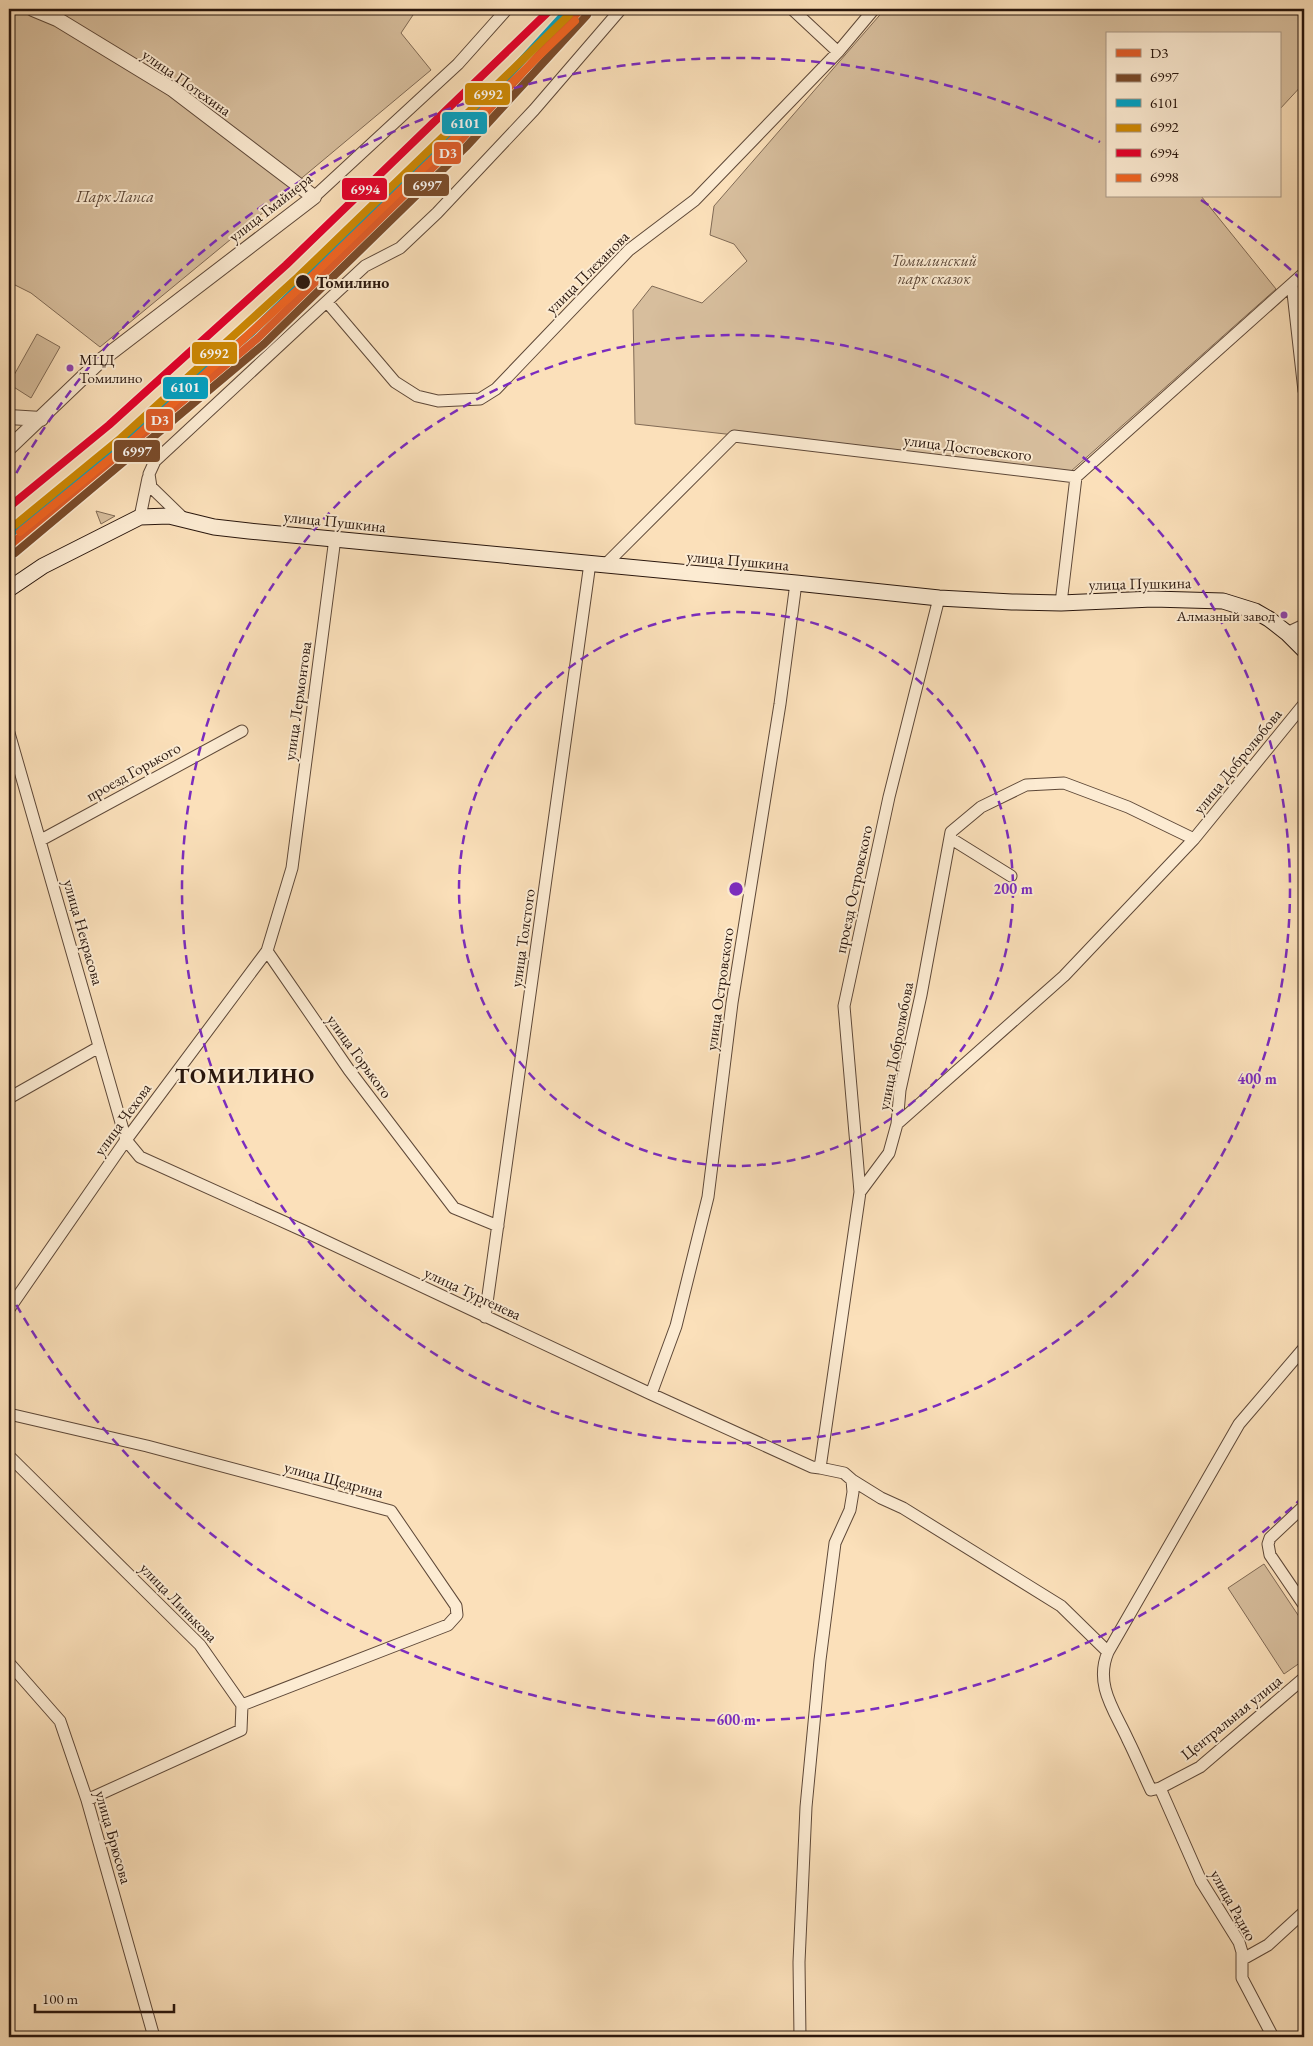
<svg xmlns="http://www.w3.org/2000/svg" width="1313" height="2046" font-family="'EB Garamond',serif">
  <rect width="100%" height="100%" fill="#fbe0ba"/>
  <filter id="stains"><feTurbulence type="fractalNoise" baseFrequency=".004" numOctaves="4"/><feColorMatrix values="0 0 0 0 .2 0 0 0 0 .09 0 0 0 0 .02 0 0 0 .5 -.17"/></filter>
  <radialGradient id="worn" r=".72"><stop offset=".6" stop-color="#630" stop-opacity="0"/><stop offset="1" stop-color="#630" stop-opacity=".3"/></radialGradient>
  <path fill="#d7be9d" stroke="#806a55" d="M9,9H417L401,33L431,70L291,187L293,188L100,347L31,293L9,282Z
    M885,9H1303L1304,83L1279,110V34H1107V196H1201L1276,289L1070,472L635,424L633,310L652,286L702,303L747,261L734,244L710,235L714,206Z
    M37,334L60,347L31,398L9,384Z
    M96,511L115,516L101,524Z
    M1264,1564L1304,1624V1660L1284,1674L1228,1588Z"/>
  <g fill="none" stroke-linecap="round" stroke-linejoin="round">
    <g stroke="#5e4838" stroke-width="13">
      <path id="minor" d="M792,9L838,52
        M314,197L458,64L507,9
        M1292,284L1304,391
        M327,302L395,382L417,396L438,401L480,399L496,389L629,250L695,200L838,52L874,9
        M140,517L148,478
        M184,519L151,487L149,474L155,461L365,266L400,248L437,213L534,110L621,9
        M605,565L734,436L1076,477L1304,273
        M1061,603L1076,477
        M1287,633L1304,625
        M9,733L126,1140L140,1157L304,1231L651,1394L812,1467L820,1468L860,1192L889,1153L897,1124L900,1090L921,995L951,832L981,807L1026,785L1064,783L1128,807L1194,839
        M950,838L1011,876
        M41,840L242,731
        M267,951L349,1070L454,1208L498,1226
        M9,1098L99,1047
        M897,1124L1064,976L1194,839L1304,704
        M860,1192L844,1006L889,797L939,598
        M9,1309L126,1140L267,951L292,868L335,538
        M485,1317L590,563
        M1304,1348L1239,1424L1108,1652C1094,1685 1115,1711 1128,1740C1136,1756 1143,1773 1151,1790L1160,1788L1200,1767L1304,1678
        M651,1394L676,1326L708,1197L732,1003L780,704L796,583
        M9,1414L147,1446L391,1511L456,1606L457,1615L448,1625L242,1705
        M9,1456L200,1645L242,1705L241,1730L87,1800
        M852,1480L881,1498L903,1508L1061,1606L1108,1652
        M1304,1506L1270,1538L1268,1544L1270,1555L1304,1605
        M9,1663L60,1721L87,1800L154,2037
        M1160,1788L1201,1881L1239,1942L1242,1952V1978L1273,2037
        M1243,1959L1268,1945L1304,1912
        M800,2037L799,1962L803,1874L806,1807L820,1660L835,1543L850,1510L853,1492L852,1480L844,1473L820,1468"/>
    </g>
    <g stroke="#5e4838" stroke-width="16">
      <path id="tertiary" d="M9,417L41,419
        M9,448L100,361L314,197L172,89L57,19L33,9"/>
    </g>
    <g stroke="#29160d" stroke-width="17">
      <path id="secondary" d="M9,589L43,566L140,517L169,516L214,527L249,531L796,583L939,598L1012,602L1061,603L1153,599L1223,601L1255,611L1269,619L1287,633L1304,650"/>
    </g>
    <use href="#minor" stroke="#fcebd2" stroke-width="11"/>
    <use href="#tertiary" stroke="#fcebd2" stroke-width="14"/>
    <use href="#secondary" stroke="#fcebd2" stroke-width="15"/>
    <g stroke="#fcebd2" stroke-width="11">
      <path id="rail-1" d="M9,546L258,338L460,141L581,9"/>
    </g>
    <g stroke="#fcebd2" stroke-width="11">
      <path id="rail-2" d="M15,553L264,344L466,147L587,15"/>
    </g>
    <g stroke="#fcebd2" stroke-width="11">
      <path id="rail-3" d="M9,535L252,332L454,135L569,9"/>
    </g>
    <g stroke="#fcebd2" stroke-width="11">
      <path id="rail-4" d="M15,525L121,438L298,277L569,15"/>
    </g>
    <g stroke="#fcebd2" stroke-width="11">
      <path id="rail-5" d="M9,507L109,425L286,265L551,9"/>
    </g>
    <g stroke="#fcebd2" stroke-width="11">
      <path id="rail-6" d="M20,532L127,445L304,284L575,21"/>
    </g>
    <use href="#rail-1" stroke="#e15d29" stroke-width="8"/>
    <use href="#rail-2" stroke="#7a4b2a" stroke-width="8"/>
    <use href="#rail-3" stroke="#02a2c4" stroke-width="8"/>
    <use href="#rail-4" stroke="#ce8903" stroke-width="8"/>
    <use href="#rail-5" stroke="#e4002b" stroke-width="8"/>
    <use href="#rail-6" stroke="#f26522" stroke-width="8"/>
  </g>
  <g fill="none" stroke="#7b2cbf" stroke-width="2.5" stroke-dasharray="9 6">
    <circle cx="736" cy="889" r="277"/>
    <circle cx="736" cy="889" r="554"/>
    <path d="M1303 1497A831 831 0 0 1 9 1292M9 486A831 831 0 0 1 1100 142M1201 200A831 831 0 0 1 1303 281"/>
  </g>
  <circle fill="#29160d" stroke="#fcebd2" stroke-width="2" cx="303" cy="282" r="8"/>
  <g fill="#8e44ad" stroke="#fcebd2" stroke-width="2">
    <circle cx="70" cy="368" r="4.5"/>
    <circle cx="1284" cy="615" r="4.5"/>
  </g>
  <g text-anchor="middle" stroke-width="4" stroke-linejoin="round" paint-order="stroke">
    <g font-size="15" fill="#29160d" stroke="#fcebd2" text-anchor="start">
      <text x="79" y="365">МЦД<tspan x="79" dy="18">Томилино</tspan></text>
      <text x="1275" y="621" text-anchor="end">Алмазный завод</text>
    </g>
    <g font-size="16" fill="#29160d" stroke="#fcebd2">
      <text transform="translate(187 82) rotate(35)" y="6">улица Потехина</text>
      <text transform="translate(270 207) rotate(-38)" y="6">улица Гмайнера</text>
      <text transform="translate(587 272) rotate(-45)" y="6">улица Плеханова</text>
      <text transform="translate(968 447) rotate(7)" y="6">улица Достоевского</text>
      <text transform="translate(335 521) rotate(6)" y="6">улица Пушкина</text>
      <text transform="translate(738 560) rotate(5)" y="6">улица Пушкина</text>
      <text transform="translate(1140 583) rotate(-1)" y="6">улица Пушкина</text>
      <text transform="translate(297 701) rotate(-82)" y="6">улица Лермонтова</text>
      <text transform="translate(1237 761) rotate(-51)" y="6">улица Добролюбова</text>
      <text transform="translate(133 771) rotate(-29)" y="6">проезд Горького</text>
      <text transform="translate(853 889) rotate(-78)" y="6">проезд Островского</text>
      <text transform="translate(84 932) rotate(74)" y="6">улица Некрасова</text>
      <text transform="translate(522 938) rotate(-82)" y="6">улица Толстого</text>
      <text transform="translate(719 989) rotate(-82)" y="6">улица Островского</text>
      <text transform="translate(895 1046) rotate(-79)" y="6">улица Добролюбова</text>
      <text transform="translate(360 1056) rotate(54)" y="6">улица Горького</text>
      <text transform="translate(122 1119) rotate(-54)" y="6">улица Чехова</text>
      <text transform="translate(473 1293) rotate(25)" y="6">улица Тургенева</text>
      <text transform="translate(334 1479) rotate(15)" y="6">улица Щедрина</text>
      <text transform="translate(179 1602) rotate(46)" y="6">улица Линькова</text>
      <text transform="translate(1231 1717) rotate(-39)" y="6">Центральная улица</text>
      <text transform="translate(114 1837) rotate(74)" y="6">улица Брюсова</text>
      <text transform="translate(1234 1905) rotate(61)" y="6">улица Радио</text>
    </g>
    <g font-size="16" font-style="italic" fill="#5d4838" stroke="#fcebd2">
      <text x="115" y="202">Парк Лапса</text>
      <text x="934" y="266">Томилинский<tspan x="934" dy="18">парк сказок</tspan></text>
    </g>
    <g font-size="16" font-weight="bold" fill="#29160d" stroke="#fcebd2" text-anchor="start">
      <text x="316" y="288">Томилино</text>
    </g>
    <g font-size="21" font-weight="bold" letter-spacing="1" fill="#29160d" stroke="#fcebd2">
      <text x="245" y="1083">ТОМИЛИНО</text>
    </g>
  </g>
  <circle cx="736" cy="889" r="8" fill="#7b2cbf" stroke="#fcebd2" stroke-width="2.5"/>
  <g font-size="15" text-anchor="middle" font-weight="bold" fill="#7b2cbf" stroke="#fcebd2" stroke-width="4" stroke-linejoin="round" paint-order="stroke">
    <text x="1013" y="894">200 m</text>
    <text x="1257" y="1084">400 m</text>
    <text x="736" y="1725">600 m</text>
  </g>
  <g stroke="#fcebd2" stroke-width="2">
    <rect x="464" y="82" width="47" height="24" rx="5" fill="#ce8903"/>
    <rect x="441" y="111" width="47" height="24" rx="5" fill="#02a2c4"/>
    <rect x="433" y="141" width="29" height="24" rx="5" fill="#e15d29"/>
    <rect x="403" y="173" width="47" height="24" rx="5" fill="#7a4b2a"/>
    <rect x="341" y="177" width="47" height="24" rx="5" fill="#e4002b"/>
    <rect x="191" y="341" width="47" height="24" rx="5" fill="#ce8903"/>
    <rect x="162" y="376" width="47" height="24" rx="5" fill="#02a2c4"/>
    <rect x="145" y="408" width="29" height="24" rx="5" fill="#e15d29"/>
    <rect x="113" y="439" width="48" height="24" rx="5" fill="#7a4b2a"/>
  </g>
  <g font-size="14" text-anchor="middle" font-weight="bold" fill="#fff">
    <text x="488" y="99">6992</text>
    <text x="465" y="128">6101</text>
    <text x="448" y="158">D3</text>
    <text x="427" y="190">6997</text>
    <text x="365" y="194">6994</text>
    <text x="214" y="358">6992</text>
    <text x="185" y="392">6101</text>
    <text x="160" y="425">D3</text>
    <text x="137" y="456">6997</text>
  </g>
  <rect width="1313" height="2046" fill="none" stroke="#fbe0ba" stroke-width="30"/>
  <rect x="10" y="10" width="1293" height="2026" fill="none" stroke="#29160d" stroke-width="2.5"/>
  <rect x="15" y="15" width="1283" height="2016" fill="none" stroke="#29160d"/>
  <rect x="1106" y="32" width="175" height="165" fill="#fcebd2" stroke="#a89683"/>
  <rect x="1116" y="49" width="25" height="8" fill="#e15d29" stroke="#a89683"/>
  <text x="1150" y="58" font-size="15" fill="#29160d">D3</text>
  <rect x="1116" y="74" width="25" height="8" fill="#7a4b2a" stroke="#a89683"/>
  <text x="1150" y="82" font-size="15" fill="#29160d">6997</text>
  <rect x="1116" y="99" width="25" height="8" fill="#02a2c4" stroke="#a89683"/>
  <text x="1150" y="108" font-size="15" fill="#29160d">6101</text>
  <rect x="1116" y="124" width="25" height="8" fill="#ce8903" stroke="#a89683"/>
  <text x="1150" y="132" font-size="15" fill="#29160d">6992</text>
  <rect x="1116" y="149" width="25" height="8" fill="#e4002b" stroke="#a89683"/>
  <text x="1150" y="158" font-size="15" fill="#29160d">6994</text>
  <rect x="1116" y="174" width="25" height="8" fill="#f26522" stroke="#a89683"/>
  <text x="1150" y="182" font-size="15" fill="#29160d">6998</text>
  <path d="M35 2004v8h139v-8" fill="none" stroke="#29160d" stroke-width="2.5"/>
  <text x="42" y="2004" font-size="15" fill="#29160d" stroke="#fcebd2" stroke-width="4" paint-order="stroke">100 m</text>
  <rect width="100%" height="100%" filter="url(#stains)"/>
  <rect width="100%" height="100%" fill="url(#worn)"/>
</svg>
